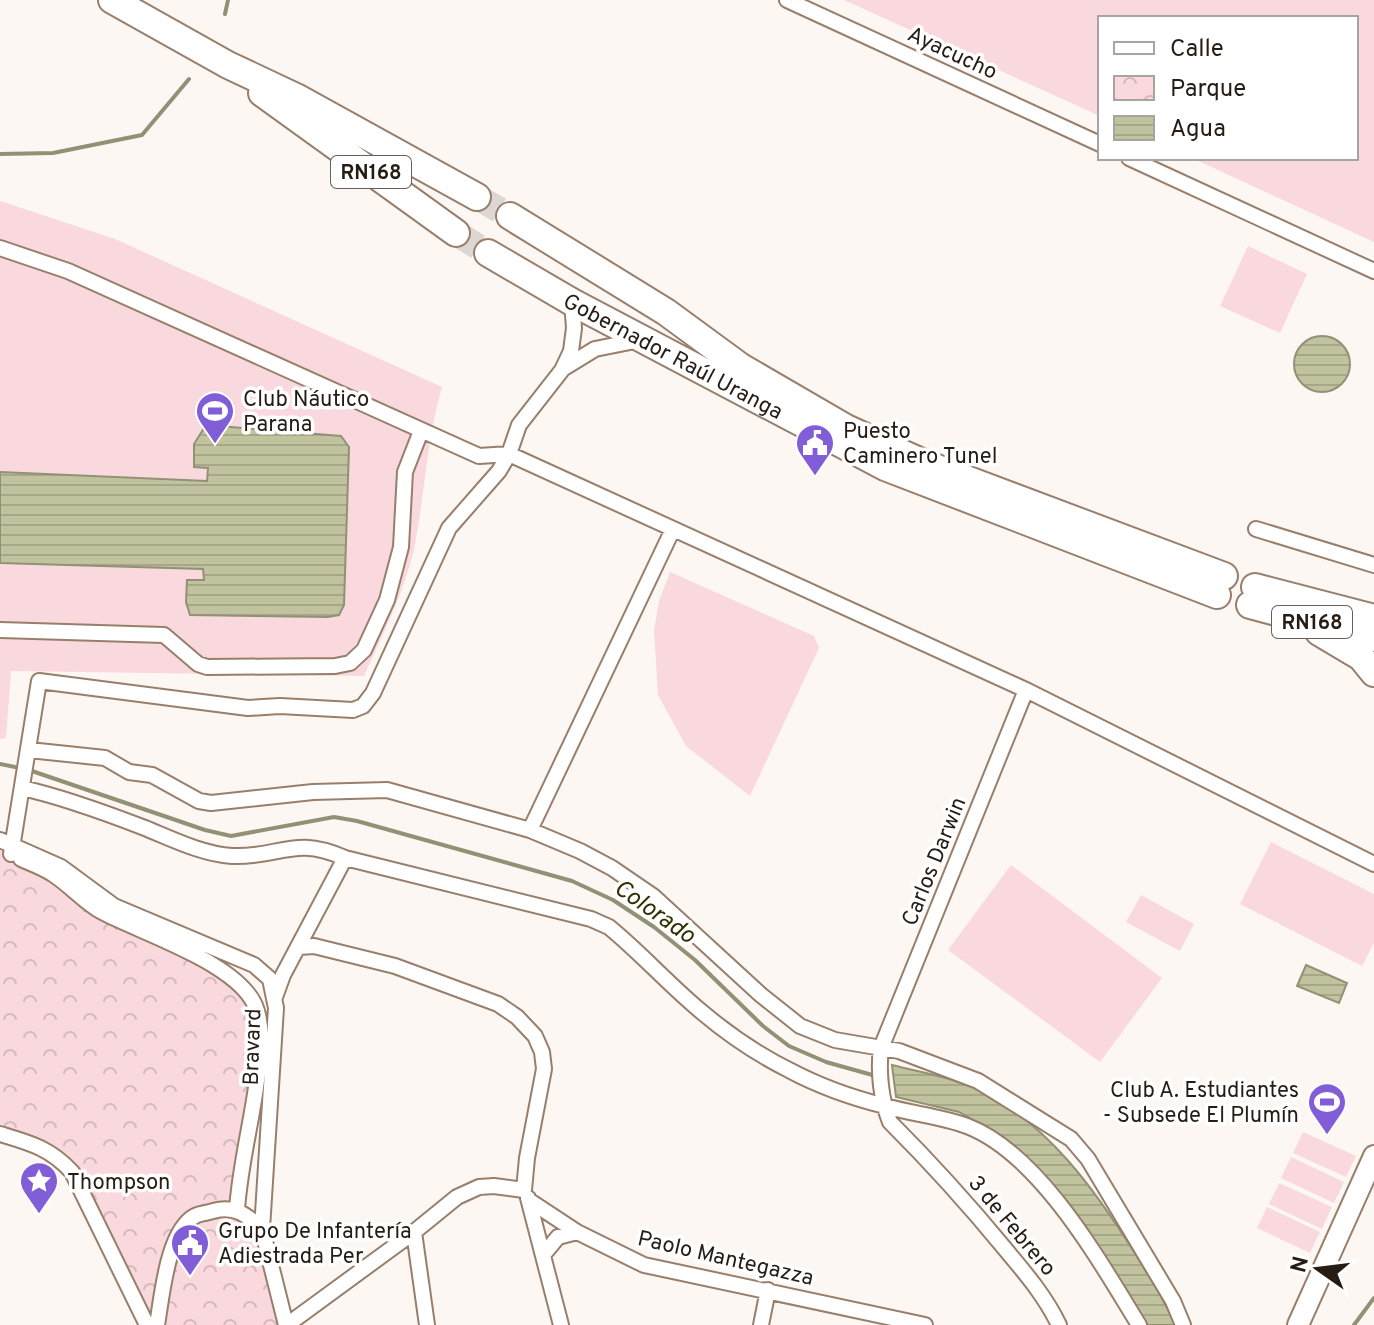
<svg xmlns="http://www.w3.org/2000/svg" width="1374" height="1325" font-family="Overpass,sans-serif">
  <defs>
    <pattern id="park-crowns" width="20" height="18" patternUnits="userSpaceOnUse" patternTransform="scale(2)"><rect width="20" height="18" fill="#f9d9dd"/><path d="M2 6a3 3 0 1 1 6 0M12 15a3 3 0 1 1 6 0" fill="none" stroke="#d5babd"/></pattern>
    <pattern id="water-rules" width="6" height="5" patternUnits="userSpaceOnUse" patternTransform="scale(2)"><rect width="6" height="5" fill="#c1c39f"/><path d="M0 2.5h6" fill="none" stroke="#a6a788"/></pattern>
  </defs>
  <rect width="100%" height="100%" fill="#fdf7f3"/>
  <path fill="#f9d9dd" d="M844,0H1374V242L1192,158H1356V18H1100V116Z
    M0,201L115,239L442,387C427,438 425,492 415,544C407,586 382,636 364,676L11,671L6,738L0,739Z
    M1248,246L1307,274L1280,333L1220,306Z
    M670,572L814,636L819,648L750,796L686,746L658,695L654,630L659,601Z
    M1271,842L1374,894V943L1362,966L1240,904Z
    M1011,865L1162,978L1100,1062L948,950Z
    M1141,895L1194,924L1180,951L1126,922Z
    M1303,1132L1356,1156L1346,1177L1293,1153Z
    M1291,1157L1344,1182L1334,1203L1281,1178Z
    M1279,1183L1332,1207L1322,1229L1269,1204Z
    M1267,1207L1320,1232L1310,1253L1257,1228Z"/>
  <path fill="url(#park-crowns)" d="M0,850L233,977L258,1012L237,1210L262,1229L286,1325H147L72,1172L0,1134Z"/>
  <path fill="url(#water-rules)" stroke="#929175" stroke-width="2" d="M1294 364a28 28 0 1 1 56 0a28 28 0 1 1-56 0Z
    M206,425L341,436L349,447L344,605L339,615L328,617L190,615L186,602L187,580H204L203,569L0,563V472L207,481L208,468L194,467V444Z
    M1306,965L1347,983L1339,1003L1297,986Z
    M892,1065C919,1072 950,1077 976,1088C1047,1122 1096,1191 1136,1255C1150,1278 1165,1300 1175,1325H1145L1033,1165L980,1124L959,1112L896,1097Z"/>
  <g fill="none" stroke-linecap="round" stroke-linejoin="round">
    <path stroke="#929175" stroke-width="4" d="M225,14L228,0
      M0,154L53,153L142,135L189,79
      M0,764L20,768
      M29,770L205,830L231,836L334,817L357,821L572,881L613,900L654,927L695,960L763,1026L789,1046L826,1062L876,1076
      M1354,1325L1374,1298"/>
    <path stroke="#ddd6d2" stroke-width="26" stroke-dasharray="26 13" stroke-linecap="butt" d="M477,197L510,216
      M456,233L488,253"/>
    <g stroke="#987f6b" stroke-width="18">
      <path id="street" d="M787,0L1100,144
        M1129,158L1374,271
        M0,248L68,271L479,456L509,454L1026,690L1374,864
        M564,368L595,349L640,340
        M1256,529L1374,565
        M0,630L164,635L198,664L207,667L335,666L350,663L364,650L387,600L401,547L405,472L421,431
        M1026,690L881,1048C878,1072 881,1100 890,1122C931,1163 969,1205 1006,1250C1026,1274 1045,1296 1059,1325
        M29,750L105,758L129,772L152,775L199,801L211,803L313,792L387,790L530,830L580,851L612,868L653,896L761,995L800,1026L835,1040L899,1051L978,1081L1071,1139L1088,1159L1173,1301L1183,1325
        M22,788C63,797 106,813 145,828C172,839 202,854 232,856C280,858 294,835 345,858L591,919L609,927C642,954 670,986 703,1013C728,1034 759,1055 789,1070C817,1085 853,1098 885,1106C912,1114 941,1116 967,1126C1040,1154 1100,1262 1139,1325
        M530,830L673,529
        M0,840L61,867L114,906L254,965L270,979L276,1008L262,1229L286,1325
        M11,854L39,681L248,708L280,706L353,710L363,706L373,693L449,528L499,471L509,454L519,425L562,370L571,351L574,328L572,302
        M21,859C32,864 44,868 54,875C71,886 84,902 102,912C143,934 245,965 257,1011C263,1031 260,1051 258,1072C253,1118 240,1163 237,1210
        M299,947L314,946L395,966L498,1004L517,1017L535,1036L542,1052L544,1069L527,1158L524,1190
        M275,997L283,975L345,858
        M0,1134C30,1143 50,1148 72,1172L147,1325
        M528,1198L561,1325
        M530,1201L577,1232L644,1265L925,1325
        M414,1232L427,1325
        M543,1255L558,1237L577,1232
        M157,1325C162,1297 167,1231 195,1216C200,1213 208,1213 213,1211C235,1205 247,1215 262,1229
        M287,1325L414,1232L457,1197L479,1187L494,1186L524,1190
        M761,1325L768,1290"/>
    </g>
    <g stroke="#987f6b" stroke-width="24">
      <path id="secondary" d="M1298,1325L1374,1156"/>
    </g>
    <g stroke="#987f6b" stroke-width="30">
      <g id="highway">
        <path d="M112,0L228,65L296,97L477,197"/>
        <path d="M262,93L456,233"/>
        <path d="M510,216L666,312L741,367L846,428L926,464L1224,576"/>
        <path id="s1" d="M488,253L572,302L885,467L1217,595"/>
        <path d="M1255,587L1374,618"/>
        <path d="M1250,605L1374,638"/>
        <path d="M1319,632L1361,657L1374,673"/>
      </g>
    </g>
    <use href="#street" stroke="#fff" stroke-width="14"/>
    <use href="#secondary" stroke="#fff" stroke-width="20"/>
    <use href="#highway" stroke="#fff" stroke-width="26"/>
  </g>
  <defs>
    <g id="stadium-pin" transform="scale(2)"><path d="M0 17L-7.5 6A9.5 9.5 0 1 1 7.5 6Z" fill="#815dd7" stroke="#fff"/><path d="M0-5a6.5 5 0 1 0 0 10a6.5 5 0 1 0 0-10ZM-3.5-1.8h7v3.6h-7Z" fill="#fff"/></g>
    <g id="civic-pin" transform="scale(2)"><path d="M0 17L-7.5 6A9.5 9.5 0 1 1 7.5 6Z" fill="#815dd7" stroke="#fff"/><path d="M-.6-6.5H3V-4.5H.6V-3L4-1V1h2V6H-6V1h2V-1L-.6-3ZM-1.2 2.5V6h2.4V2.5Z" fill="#fff"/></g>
    <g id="sight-pin" transform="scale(2)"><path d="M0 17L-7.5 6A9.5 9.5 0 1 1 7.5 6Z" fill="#815dd7" stroke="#fff"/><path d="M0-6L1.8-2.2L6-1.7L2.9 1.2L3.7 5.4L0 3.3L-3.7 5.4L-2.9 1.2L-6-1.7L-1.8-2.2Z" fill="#fff"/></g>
  </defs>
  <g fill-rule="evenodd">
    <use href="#stadium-pin" x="215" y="411"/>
    <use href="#civic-pin" x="815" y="443"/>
    <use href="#stadium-pin" x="1327" y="1102"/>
    <use href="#sight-pin" x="39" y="1181"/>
    <use href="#civic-pin" x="190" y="1243"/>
  </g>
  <g text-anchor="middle" stroke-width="7" stroke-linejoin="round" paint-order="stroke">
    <g fill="#fff" stroke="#67605a" stroke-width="2">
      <rect x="331" y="156" width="80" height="32" rx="6"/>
      <rect x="1272" y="606" width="80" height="32" rx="6"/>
    </g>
    <g font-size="20" font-weight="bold" fill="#261c14">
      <text x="371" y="179">RN168</text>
      <text x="1312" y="629">RN168</text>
    </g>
    <g font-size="22" fill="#261c14" stroke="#fff">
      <text transform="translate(953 52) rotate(25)" y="8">Ayacucho</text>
      <text dy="8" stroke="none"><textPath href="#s1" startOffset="212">Gobernador Raúl Uranga</textPath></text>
      <text transform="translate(933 861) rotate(-68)" y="8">Carlos Darwin</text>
      <text transform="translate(251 1047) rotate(-88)" y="8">Bravard</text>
      <text transform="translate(1013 1225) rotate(50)" y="8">3 de Febrero</text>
      <text transform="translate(726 1257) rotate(13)" y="8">Paolo Mantegazza</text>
    </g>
    <g font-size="22" fill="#261c14" stroke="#fff" text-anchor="start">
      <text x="243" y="406">Club Náutico<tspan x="243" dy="25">Parana</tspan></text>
      <text x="843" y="438">Puesto<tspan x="843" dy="25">Caminero Tunel</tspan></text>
      <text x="1299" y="1097" text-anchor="end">Club A. Estudiantes<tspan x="1299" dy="25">- Subsede El Plumín</tspan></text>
      <text x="67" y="1189">Thompson</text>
      <text x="218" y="1238">Grupo De Infantería<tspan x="218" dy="25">Adiestrada Per</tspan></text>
    </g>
    <g font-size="24" font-style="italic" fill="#2f2f01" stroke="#fff">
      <text transform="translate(655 911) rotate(35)" y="8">Colorado</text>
    </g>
  </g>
  <rect x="1098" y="16" width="260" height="144" fill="#ffffff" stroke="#a8a4a1" stroke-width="2"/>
  <rect x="1114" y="42" width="40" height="12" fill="#ffffff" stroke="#a8a4a1" stroke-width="2"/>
  <text x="1170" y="56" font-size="24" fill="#261c14">Calle</text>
  <rect x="1114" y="76" width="40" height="24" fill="url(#park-crowns)" stroke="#a8a4a1" stroke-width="2"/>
  <text x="1170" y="96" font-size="24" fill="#261c14">Parque</text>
  <rect x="1114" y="116" width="40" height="24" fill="url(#water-rules)" stroke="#a8a4a1" stroke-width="2"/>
  <text x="1170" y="136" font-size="24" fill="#261c14">Agua</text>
  <g transform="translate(1318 1269) rotate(284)" stroke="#ffffff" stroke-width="6" paint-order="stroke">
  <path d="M0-6L14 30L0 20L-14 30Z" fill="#261c14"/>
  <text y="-12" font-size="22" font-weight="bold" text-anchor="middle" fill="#261c14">N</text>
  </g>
</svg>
